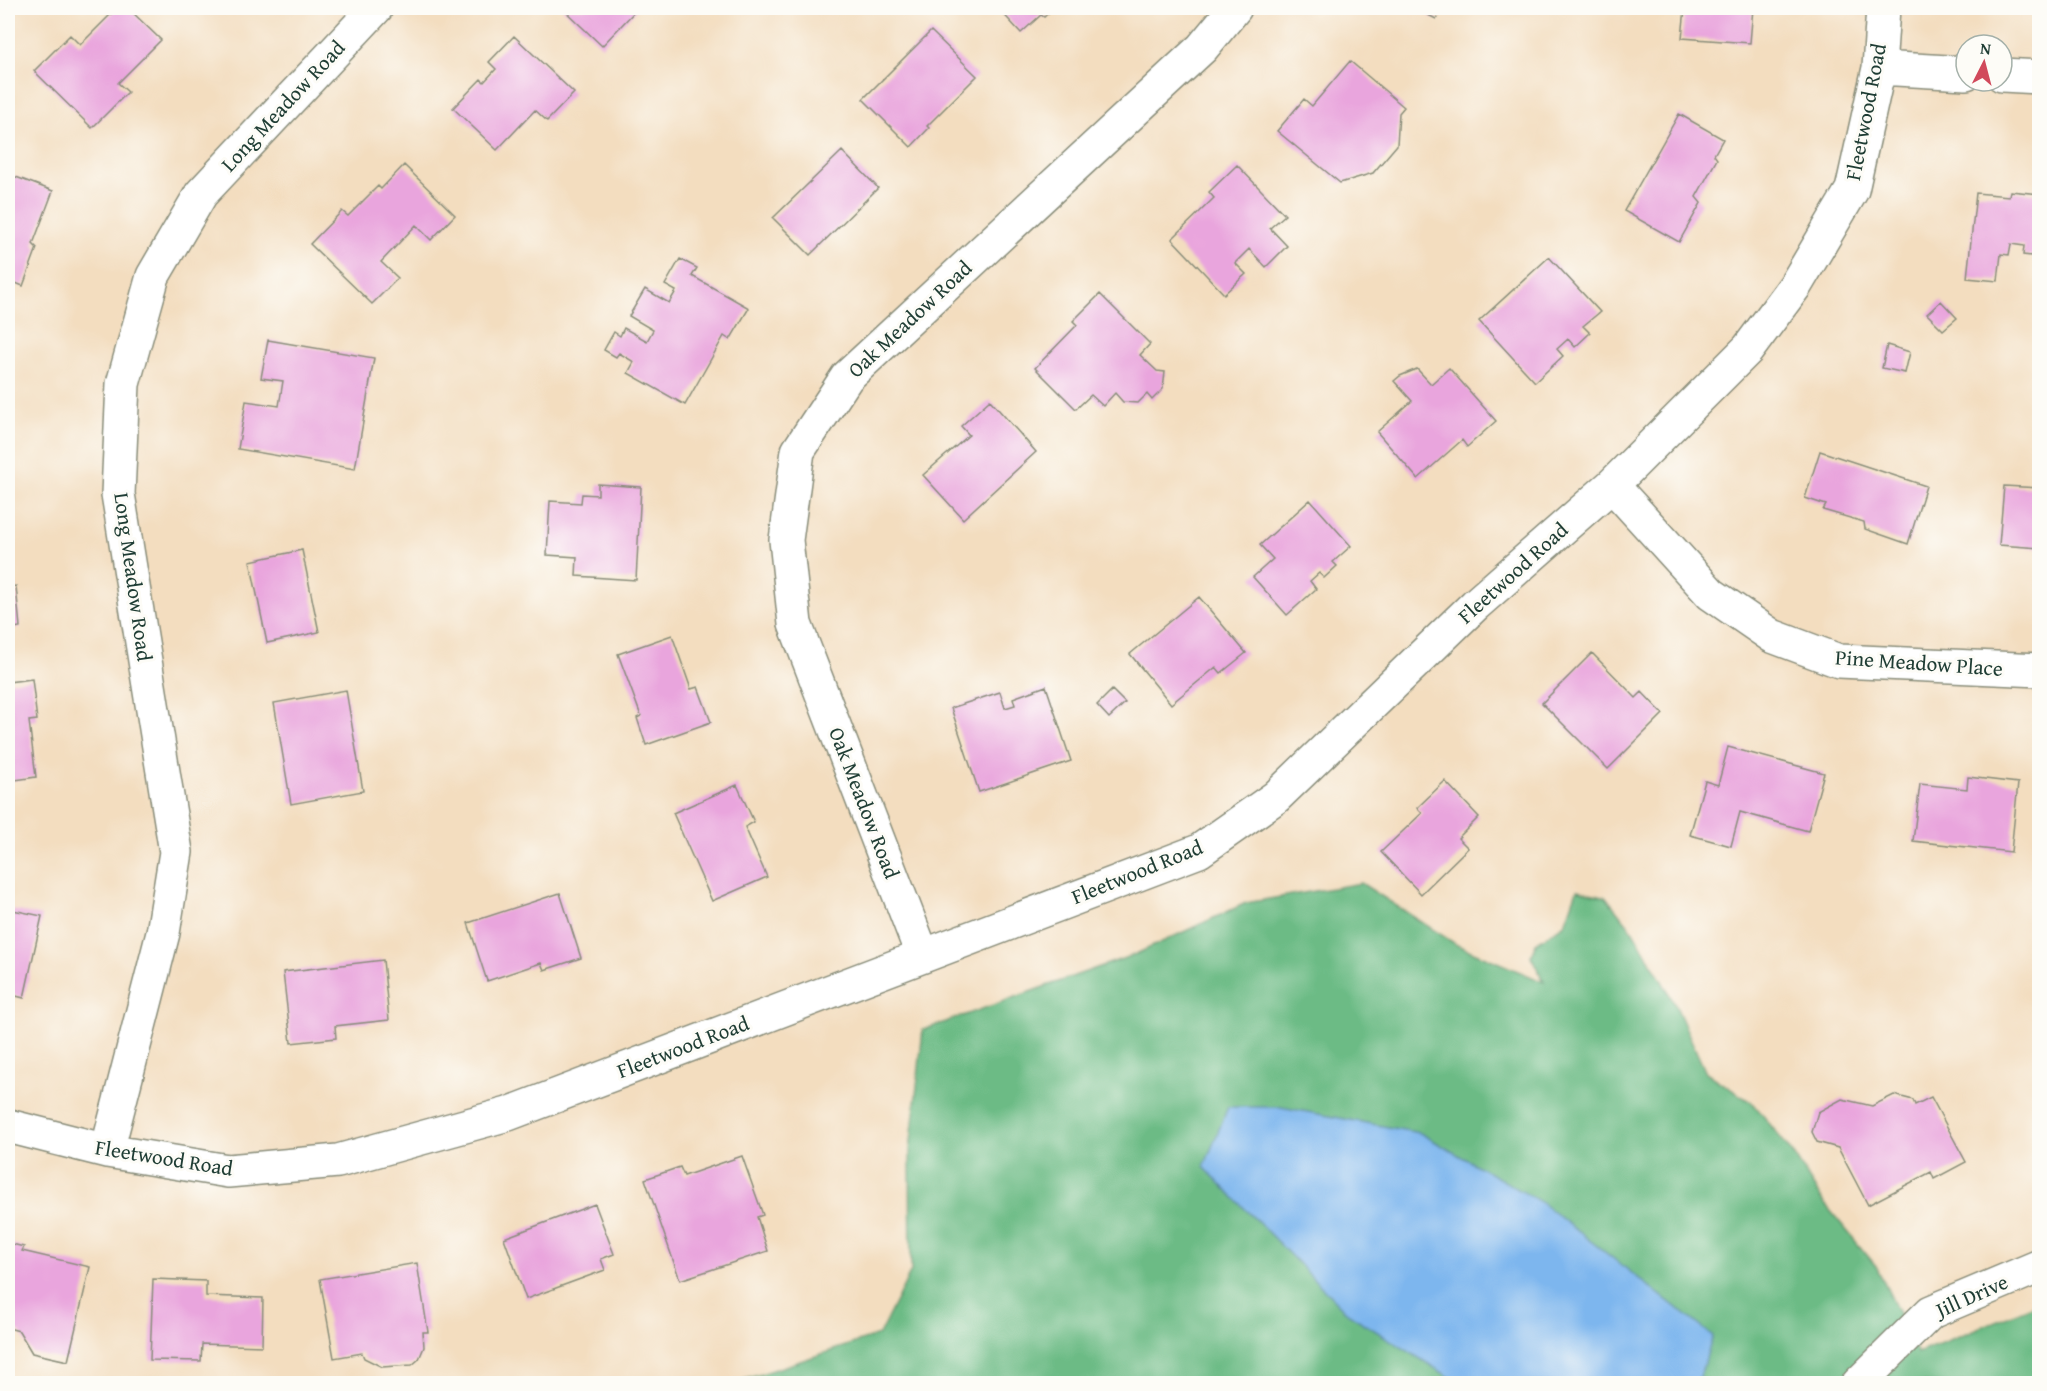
<svg xmlns="http://www.w3.org/2000/svg" width="2047" height="1391" font-family="'Gentium Book Plus',serif">
  <rect width="100%" height="100%" fill="#fdfcf7"/>
  <filter id="ink" filterUnits="userSpaceOnUse"><feTurbulence type="fractalNoise" baseFrequency=".0167" numOctaves="2"/><feDisplacementMap in="SourceGraphic" scale="12" xChannelSelector="R" yChannelSelector="G"/><feConvolveMatrix kernelMatrix="1 2 1 2 8 2 1 2 1" color-interpolation-filters="sRGB"/></filter>
  <filter id="wash" filterUnits="userSpaceOnUse"><feTurbulence type="fractalNoise" baseFrequency=".008" numOctaves="4" result="noise"/><feDisplacementMap in="SourceGraphic" scale="24" xChannelSelector="R" yChannelSelector="G"/><feGaussianBlur stdDeviation="1.35" result="paint"/><feColorMatrix in="noise" values="0 0 0 0 0 0 0 0 0 0 0 0 0 0 0 0 0 1.4 0 .05"/><feComposite in="paint" operator="in"/></filter>
  <g filter="url(#wash)">
    <rect width="100%" height="100%" fill="#f3ddbf"/>
    <path fill="#6cbb85" stroke="#467c5c" stroke-width="1.5" d="M1361,883L1457,945L1544,982L1531,956L1536,943L1565,924L1577,890L1606,897L1633,931L1675,1004L1706,1073L1754,1104L1794,1155L1824,1203L1876,1266L1918,1353L2039,1303V1383L731,1384L879,1335L911,1271L910,1151L923,1030L1136,954L1246,903Z"/>
    <path fill="#7db6ee" stroke="#4e7a91" stroke-width="1.5" d="M1228,1107H1281L1420,1133L1539,1201L1713,1336L1698,1383H1459L1347,1313L1204,1167Z"/>
    <g id="blocks">
      <path fill="#e9a5dd" d="M117,8H128L161,40L118,83L128,92L92,128L34,71L70,35L80,45Z
        M562,8H638L602,46Z
        M998,8H1054L1044,17L1041,15L1021,33Z
        M1414,8H1442L1436,19Z
        M1685,8H1753L1750,43L1682,38Z
        M931,31L977,76L927,126L929,128L911,147L863,99Z
        M514,36L574,93L547,121L535,110L497,150L453,108L481,79L484,82L496,69L489,62Z
        M1350,61L1404,107L1399,113L1397,145L1373,173L1340,183L1277,131L1304,99L1312,106Z
        M1679,114L1723,139L1714,155L1717,159L1696,197L1701,203L1679,242L1624,211Z
        M842,151L878,188L810,255L773,218Z
        M404,165L455,215L431,240L416,225L381,262L398,278L372,304L310,244L342,211L348,216L378,186L381,189Z
        M1237,165L1285,215L1270,228L1287,246L1266,267L1249,249L1235,263L1246,274L1224,294L1172,239L1214,198L1209,192Z
        M8,174L53,191L33,244L37,248L23,286L8,280Z
        M2010,191L2040,194V257L2023,255L2024,246L2011,244L2009,255L2001,254L1998,281L1967,278L1976,193L2009,196Z
        M1549,257L1600,312L1583,326L1590,333L1575,347L1568,339L1557,349L1563,356L1535,382L1479,321Z
        M680,259L697,268L692,276L749,308L730,340L724,336L685,405L628,373L634,362L619,353L616,357L604,350L614,332L620,336L624,328L647,341L653,330L629,316L645,289L669,303L676,291L665,285Z
        M1100,294L1150,344L1140,355L1157,371L1165,372L1163,389L1152,400L1147,394L1138,403L1123,402L1115,393L1103,406L1091,395L1076,409L1035,368L1077,325L1073,321Z
        M1941,301L1957,318L1943,330L1927,314Z
        M268,340L374,358L355,469L238,449L246,401L279,406L283,381L261,378Z
        M1887,345L1910,352L1905,373L1882,368Z
        M1449,368L1496,421L1467,447L1462,440L1418,479L1377,432L1412,401L1394,381L1400,376L1417,369L1431,384Z
        M990,400L1036,452L963,519L923,475L969,435L961,426Z
        M1820,451L1926,486L1908,544L1865,529L1864,522L1823,510L1826,505L1805,498Z
        M598,484L641,487L636,580L576,576L577,557L547,555L550,501L581,503L582,494L598,495Z
        M2004,486L2040,488V548L1999,545Z
        M1310,500L1351,546L1333,562L1337,566L1324,578L1319,573L1310,581L1316,589L1287,615L1253,577L1273,559L1260,545Z
        M302,550L319,632L267,643L250,561Z
        M16,586L20,627L8,629V587Z
        M1199,597L1246,653L1221,673L1216,667L1171,704L1130,654Z
        M672,635L691,689L698,687L711,722L646,745L637,718L641,716L618,654Z
        M1592,653L1636,698L1642,692L1663,714L1608,769L1542,703Z
        M32,679L37,720L29,721L36,777L8,781V682Z
        M1046,686L1071,761L979,792L951,708L1000,692L1005,708L1015,705L1013,698Z
        M346,690L363,791L291,804L274,703Z
        M1112,690L1125,703L1109,718L1097,705Z
        M1728,747L1824,773L1808,831L1740,812L1731,846L1690,835L1705,781L1718,785Z
        M1968,777L2018,783L2011,852L1913,841L1920,784L1967,789Z
        M1445,781L1479,817L1458,838L1468,848L1421,894L1381,852L1422,813L1417,808Z
        M737,785L754,822L745,827L767,877L712,901L673,813Z
        M560,893L581,958L544,970L541,963L487,981L468,923Z
        M8,909L42,916L24,998L8,994Z
        M383,960L389,1020L335,1026L336,1038L291,1043L283,972Z
        M1894,1095L1913,1100L1915,1105L1931,1097L1966,1162L1934,1179L1931,1172L1868,1205L1838,1148L1817,1142L1812,1132L1818,1112L1842,1099L1872,1106Z
        M742,1156L763,1215L757,1217L768,1251L680,1280L645,1179L680,1167L684,1176Z
        M595,1204L614,1254L601,1259L605,1270L526,1299L504,1238Z
        M8,1243L24,1247L22,1251L90,1267L68,1361L32,1353L19,1331L8,1328Z
        M417,1263L428,1332H423L424,1347L419,1359L412,1365L382,1367L364,1358L362,1353L334,1358L320,1279Z
        M153,1279L206,1281V1296L263,1298L262,1346L202,1344L201,1361L150,1360Z"/>
    </g>
  </g>
  <g filter="url(#ink)">
    <use href="#blocks" fill-opacity="0" stroke="#898d7a" stroke-width="1.5"/>
    <g fill="none" stroke-linecap="round" stroke-linejoin="round">
      <g stroke="#898d7a" stroke-width="36">
        <path id="street" d="M1879,68L1966,73
          M2002,75L2040,77
          M1612,485L1711,594L1772,636L1839,661L2040,670
          M922,954L795,624L786,540L798,451L847,377L1202,48L1235,8
          M8,1126L107,1151L228,1171L338,1161L508,1114L1199,851L1276,797L1475,605L1612,485L1748,349L1795,286L1852,190L1879,68L1883,8
          M107,1151L163,933L176,852L118,494L123,384L153,276L201,194L376,8
          M1858,1384L1931,1312L2040,1266"/>
      </g>
      <use href="#street" stroke="#fff" stroke-width="33"/>
    </g>
  </g>
  <g text-anchor="middle" stroke-width="6" stroke-linejoin="round" paint-order="stroke">
    <g font-size="21" fill="#1f3d34" stroke="#fdfcf7">
      <text transform="translate(283 106) rotate(-47)" y="7">Long Meadow Road</text>
      <text transform="translate(1866 112) rotate(-79)" y="7">Fleetwood Road</text>
      <text transform="translate(910 319) rotate(-43)" y="7">Oak Meadow Road</text>
      <text transform="translate(1513 573) rotate(-42)" y="7">Fleetwood Road</text>
      <text transform="translate(133 577) rotate(82)" y="7">Long Meadow Road</text>
      <text transform="translate(1919 663) rotate(4)" y="7">Pine Meadow Place</text>
      <text transform="translate(864 803) rotate(69)" y="7">Oak Meadow Road</text>
      <text transform="translate(1137 872) rotate(-22)" y="7">Fleetwood Road</text>
      <text transform="translate(683 1047) rotate(-21)" y="7">Fleetwood Road</text>
      <text transform="translate(164 1158) rotate(9)" y="7">Fleetwood Road</text>
      <text transform="translate(1972 1296) rotate(-24)" y="7">Jill Drive</text>
    </g>
  </g>
  <rect width="2047" height="1391" fill="none" stroke="#fdfcf7" stroke-width="30"/>
  <g transform="translate(1984 63) rotate(6)"><circle r="28" fill="#fdfcf7" stroke="#a4b0a9" stroke-width="1.5"/>
  <path d="M0-4.5L10 22L0 15L-10 22Z" fill="#d1495b"/>
  <text y="-9" font-size="16" font-weight="bold" text-anchor="middle" fill="#1f3d34">N</text>
  </g>
</svg>
